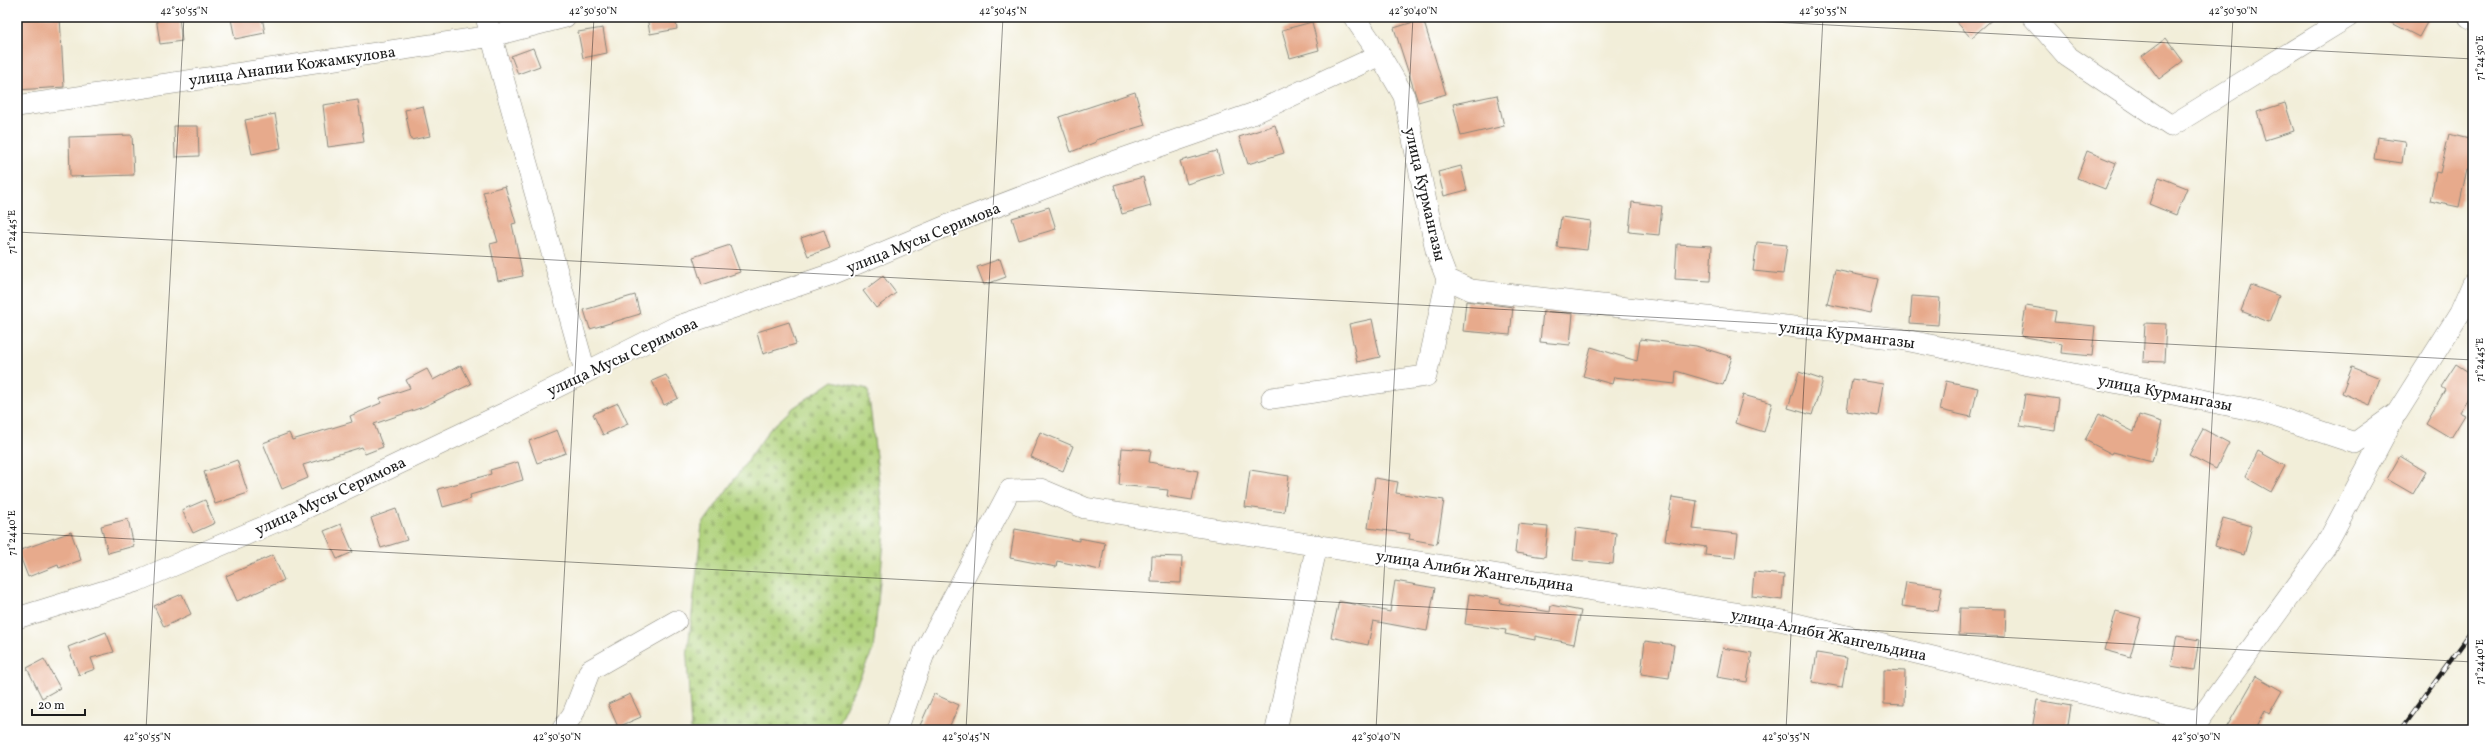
<svg xmlns="http://www.w3.org/2000/svg" width="2490" height="747" font-family="Vollkorn,serif">
  <defs>
    <pattern id="cemetery-stones" width="16" height="16" patternUnits="userSpaceOnUse"><rect width="16" height="16" fill="#afd17a"/><path d="M2 7V4a2 2 0 0 1 4 0v3zM10 15v-3a2 2 0 0 1 4 0v3z" fill="#96b369"/></pattern>
  </defs>
  <rect width="100%" height="100%" fill="#fff"/>
  <filter id="ink" filterUnits="userSpaceOnUse"><feTurbulence type="fractalNoise" baseFrequency=".025" numOctaves="2"/><feDisplacementMap in="SourceGraphic" scale="8" xChannelSelector="R" yChannelSelector="G"/><feConvolveMatrix kernelMatrix="1 2 1 2 8 2 1 2 1" color-interpolation-filters="sRGB"/></filter>
  <filter id="wash" filterUnits="userSpaceOnUse"><feTurbulence type="fractalNoise" baseFrequency=".012" numOctaves="4" result="noise"/><feDisplacementMap in="SourceGraphic" scale="16" xChannelSelector="R" yChannelSelector="G"/><feGaussianBlur stdDeviation="0.9" result="paint"/><feColorMatrix in="noise" values="0 0 0 0 0 0 0 0 0 0 0 0 0 0 0 0 0 1.4 0 .05"/><feComposite in="paint" operator="in"/></filter>
  <g filter="url(#wash)">
    <rect width="100%" height="100%" fill="#f2eed9"/>
    <path fill="url(#cemetery-stones)" stroke="#66764b" d="M833,381L868,389L885,532L873,650L837,725L831,730H691L687,658L702,525L770,429L793,408Z"/>
    <g id="blocks">
      <path fill="#e7aa8c" d="M17,17H60L64,87L17,90Z
        M156,17H179L182,41L160,44Z
        M239,17H262L265,33L235,39L231,19Z
        M647,17H675L677,29L650,34Z
        M1952,17H1995L1971,38Z
        M2380,17H2430L2419,37Z
        M1423,19L1446,94L1418,102L1394,28Z
        M1312,22L1319,50L1290,58L1282,30Z
        M603,28L607,53L583,58L578,32Z
        M2166,38L2183,61L2159,79L2142,56Z
        M533,48L540,66L518,74L511,56Z
        M1135,92L1145,125L1096,140V142L1071,152L1059,117Z
        M1497,95L1504,126L1461,136L1453,104Z
        M358,100L364,142L328,147L323,105Z
        M2285,103L2294,131L2265,140L2257,112Z
        M423,106L430,136L411,140L405,110Z
        M275,114L281,148L252,154L245,120Z
        M1275,125L1284,153L1248,164L1239,137Z
        M174,126H198L199,156L175,157Z
        M2449,134L2473,140V170L2467,169L2459,207L2430,201L2436,172L2440,173Z
        M132,135L134,175L70,177L69,137Z
        M2377,137L2405,141L2402,163L2374,159Z
        M1217,151L1223,173L1187,184L1180,161Z
        M2087,151L2116,163L2105,189L2077,178Z
        M1461,166L1467,190L1444,196L1438,172Z
        M1143,177L1151,206L1122,214L1114,185Z
        M2159,177L2187,188L2176,215L2149,204Z
        M505,186L516,223L512,224L523,276L498,281L490,244L498,242L483,192Z
        M1632,202L1662,206L1659,235L1629,232Z
        M1049,207L1056,229L1019,240L1012,218Z
        M1561,217L1591,221L1587,250L1557,247Z
        M824,230L830,248L808,256L801,238Z
        M1757,242L1787,245L1783,274L1753,271Z
        M1677,244L1712,246L1710,281L1675,279Z
        M730,245L740,272L702,285L693,257Z
        M1000,259L1006,277L984,285L977,267Z
        M1835,270L1878,279L1870,313L1827,304Z
        M883,276L896,293L876,308L863,291Z
        M2251,285L2279,296L2269,322L2241,311Z
        M635,295L640,314L590,329L584,310Z
        M1912,296L1940,298L1938,325L1910,323Z
        M1466,301L1513,307L1510,335L1463,331Z
        M2026,306L2056,311L2054,322L2095,326L2092,356L2061,353L2062,344L2021,336Z
        M1543,311L1573,314L1570,345L1540,342Z
        M1372,319L1380,357L1357,362L1349,324Z
        M789,322L796,344L763,354L757,332Z
        M2145,323L2166,324L2164,362L2143,361Z
        M1640,339L1696,346L1732,357L1723,385L1676,371L1675,384L1614,377L1612,384L1583,376L1591,347L1637,361Z
        M2456,364L2473,375V390L2459,412L2465,415L2451,438L2426,423L2445,390L2441,387Z
        M461,365L471,384L423,407L374,424L383,447L365,454L362,447L303,465L308,478L282,489L263,443L289,433L292,440L352,422L350,416L381,403L380,398L410,388L406,380L427,369L433,380Z
        M2352,367L2380,378L2370,405L2342,393Z
        M1799,372L1823,380L1812,415L1788,408Z
        M666,375L678,398L664,405L652,381Z
        M1852,379L1883,384L1878,416L1847,411Z
        M1946,381L1978,388L1971,417L1940,410Z
        M2025,394L2059,399L2055,431L2020,426Z
        M1743,395L1772,403L1764,432L1735,423Z
        M618,403L628,424L603,435L593,414Z
        M2099,414L2134,432L2139,415L2162,422L2152,462L2113,452L2112,454L2085,440Z
        M2203,429L2229,443L2216,469L2189,455Z
        M557,430L566,453L537,463L529,441Z
        M1040,432L1073,446L1063,471L1030,457Z
        M1122,448L1151,450L1149,462L1198,471L1192,500L1167,496L1168,490L1119,485Z
        M2258,451L2285,466L2271,492L2245,477Z
        M2400,456L2426,472L2413,494L2387,479Z
        M237,460L248,493L215,504L204,472Z
        M518,462L523,480L470,495L471,499L443,507L438,489L491,474L490,470Z
        M1250,470L1289,476L1284,512L1245,507Z
        M1375,478L1398,482L1396,493L1444,500L1437,544L1409,539L1410,534L1368,528Z
        M1672,497L1697,501L1693,529L1738,534L1735,558L1705,555L1706,547L1665,540Z
        M205,500L215,523L193,533L182,510Z
        M396,509L407,540L381,548L371,518Z
        M2223,518L2252,526L2244,555L2215,546Z
        M128,519L134,546L108,553L101,526Z
        M341,524L353,552L337,559L324,531Z
        M1518,524L1548,527L1545,557L1515,553Z
        M1576,528L1616,533L1613,564L1573,560Z
        M1015,529L1079,541V538L1105,543L1100,570L1057,561L1056,567L1010,558Z
        M71,532L81,560L59,568L58,565L28,577L18,551Z
        M273,555L284,580L237,601L226,576Z
        M1152,556L1182,557L1181,583L1151,582Z
        M1754,572L1784,575L1782,600L1752,596Z
        M1395,581L1435,588L1427,631L1373,621L1368,645L1331,637L1339,601L1390,612Z
        M1906,582L1942,587L1938,611L1902,606Z
        M182,594L191,614L164,627L154,606Z
        M1469,594L1501,599L1500,603L1550,612L1551,605L1581,611L1574,644L1535,636V640L1505,634L1506,630L1465,624Z
        M1960,608L2006,609L2005,637L1959,635Z
        M2116,611L2141,618L2130,657L2105,650Z
        M106,632L114,652L91,658L95,669L79,675L68,647Z
        M2177,636L2199,640L2194,670L2171,666Z
        M1645,641L1674,645L1669,678L1641,674Z
        M1723,648L1752,653L1747,682L1717,677Z
        M1817,653L1847,658L1842,687L1812,682Z
        M44,659L60,688L42,698L27,668Z
        M1884,670L1905,671L1904,705L1884,704Z
        M2256,676L2282,691L2269,714L2265,711L2255,730H2225Z
        M630,694L641,717L618,727L608,704Z
        M934,694L959,705L948,730H918Z
        M2037,700L2071,706L2067,730H2032Z"/>
    </g>
  </g>
  <g filter="url(#ink)">
    <use href="#blocks" fill-opacity="0" stroke="#87857a" stroke-width="1"/>
    <g fill="none" stroke-linecap="round" stroke-linejoin="round">
      <g stroke="#87857a" stroke-width="22">
        <path id="minor" d="M486,17L585,371
          M1354,17L1380,55
          M2033,17L2067,56L2171,126L2348,17
          M2469,17L2473,19
          M17,106L492,36L565,17
          M1272,398L1426,376L1447,279
          M17,618L137,581L289,516L505,413L676,327L832,274L956,222L1105,165L1252,114L1380,55L1404,96L1436,250L1447,279L1471,290L1900,339L2262,412L2355,443L2397,413L2460,313L2473,283
          M562,730L573,714L590,670L676,621
          M897,730L925,651L1010,490L1040,489L1085,508L1784,621L2198,721
          M1276,730L1317,545
          M2192,730L2325,547L2393,419"/>
      </g>
      <use href="#minor" stroke="#fff" stroke-width="21"/>
      <g stroke="#1c1c1c" stroke-width="4.5">
        <path id="rail" d="M2400,730L2473,630"/>
      </g>
      <use href="#rail" stroke="#fff" stroke-width="3" stroke-dasharray="9" stroke-linecap="butt"/>
    </g>
  </g>
  <path fill="none" stroke="#1c1c1c" stroke-width="1" stroke-opacity="0.45" d="M1678,17L2473,59M17,232L2473,360M17,533L2473,662M146,730L184,17M556,730L594,17M966,730L1003,17M1376,730L1413,17M1786,730L1823,17M2196,730L2233,17"/>
  <g text-anchor="middle" stroke-width="4" stroke-linejoin="round" paint-order="stroke">
    <g font-size="16" fill="#1c1c1c" stroke="#fff">
      <text transform="translate(292 65) rotate(-8)" y="6">улица Анапии Кожамкулова</text>
      <text transform="translate(1426 194) rotate(77)" y="6">улица Курмангазы</text>
      <text transform="translate(923 237) rotate(-22)" y="6">улица Мусы Серимова</text>
      <text transform="translate(1847 334) rotate(7)" y="6">улица Курмангазы</text>
      <text transform="translate(622 356) rotate(-25)" y="6">улица Мусы Серимова</text>
      <text transform="translate(2165 392) rotate(11)" y="6">улица Курмангазы</text>
      <text transform="translate(330 495) rotate(-25)" y="6">улица Мусы Серимова</text>
      <text transform="translate(1475 570) rotate(9)" y="6">улица Алиби Жангельдина</text>
      <text transform="translate(1829 634) rotate(12)" y="6">улица Алиби Жангельдина</text>
    </g>
  </g>
  <rect width="2490" height="747" fill="none" stroke="#fff" stroke-width="44"/>
  <path d="M32 709v6h53v-6" fill="none" stroke="#1c1c1c" stroke-width="2"/>
  <text x="38" y="709" font-size="12" fill="#1c1c1c" stroke="#ffffff" stroke-width="3" paint-order="stroke">20 m</text>
  <rect x="22" y="22" width="2446" height="703" fill="none" stroke="#1c1c1c" stroke-width="1.5"/>
  <g font-size="10" text-anchor="middle" fill="#1c1c1c">
    <text x="184" y="14">42°50'55"N</text>
    <text x="593" y="14">42°50'50"N</text>
    <text x="1003" y="14">42°50'45"N</text>
    <text x="1413" y="14">42°50'40"N</text>
    <text x="1823" y="14">42°50'35"N</text>
    <text x="2233" y="14">42°50'30"N</text>
    <text transform="translate(2479 58) rotate(-90)" y="4">71°24'50"E</text>
    <text transform="translate(11 232) rotate(-90)" y="4">71°24'45"E</text>
    <text transform="translate(2479 360) rotate(-90)" y="4">71°24'45"E</text>
    <text transform="translate(11 533) rotate(-90)" y="4">71°24'40"E</text>
    <text transform="translate(2479 662) rotate(-90)" y="4">71°24'40"E</text>
    <text x="147" y="740">42°50'55"N</text>
    <text x="557" y="740">42°50'50"N</text>
    <text x="966" y="740">42°50'45"N</text>
    <text x="1376" y="740">42°50'40"N</text>
    <text x="1786" y="740">42°50'35"N</text>
    <text x="2196" y="740">42°50'30"N</text>
  </g>
</svg>
